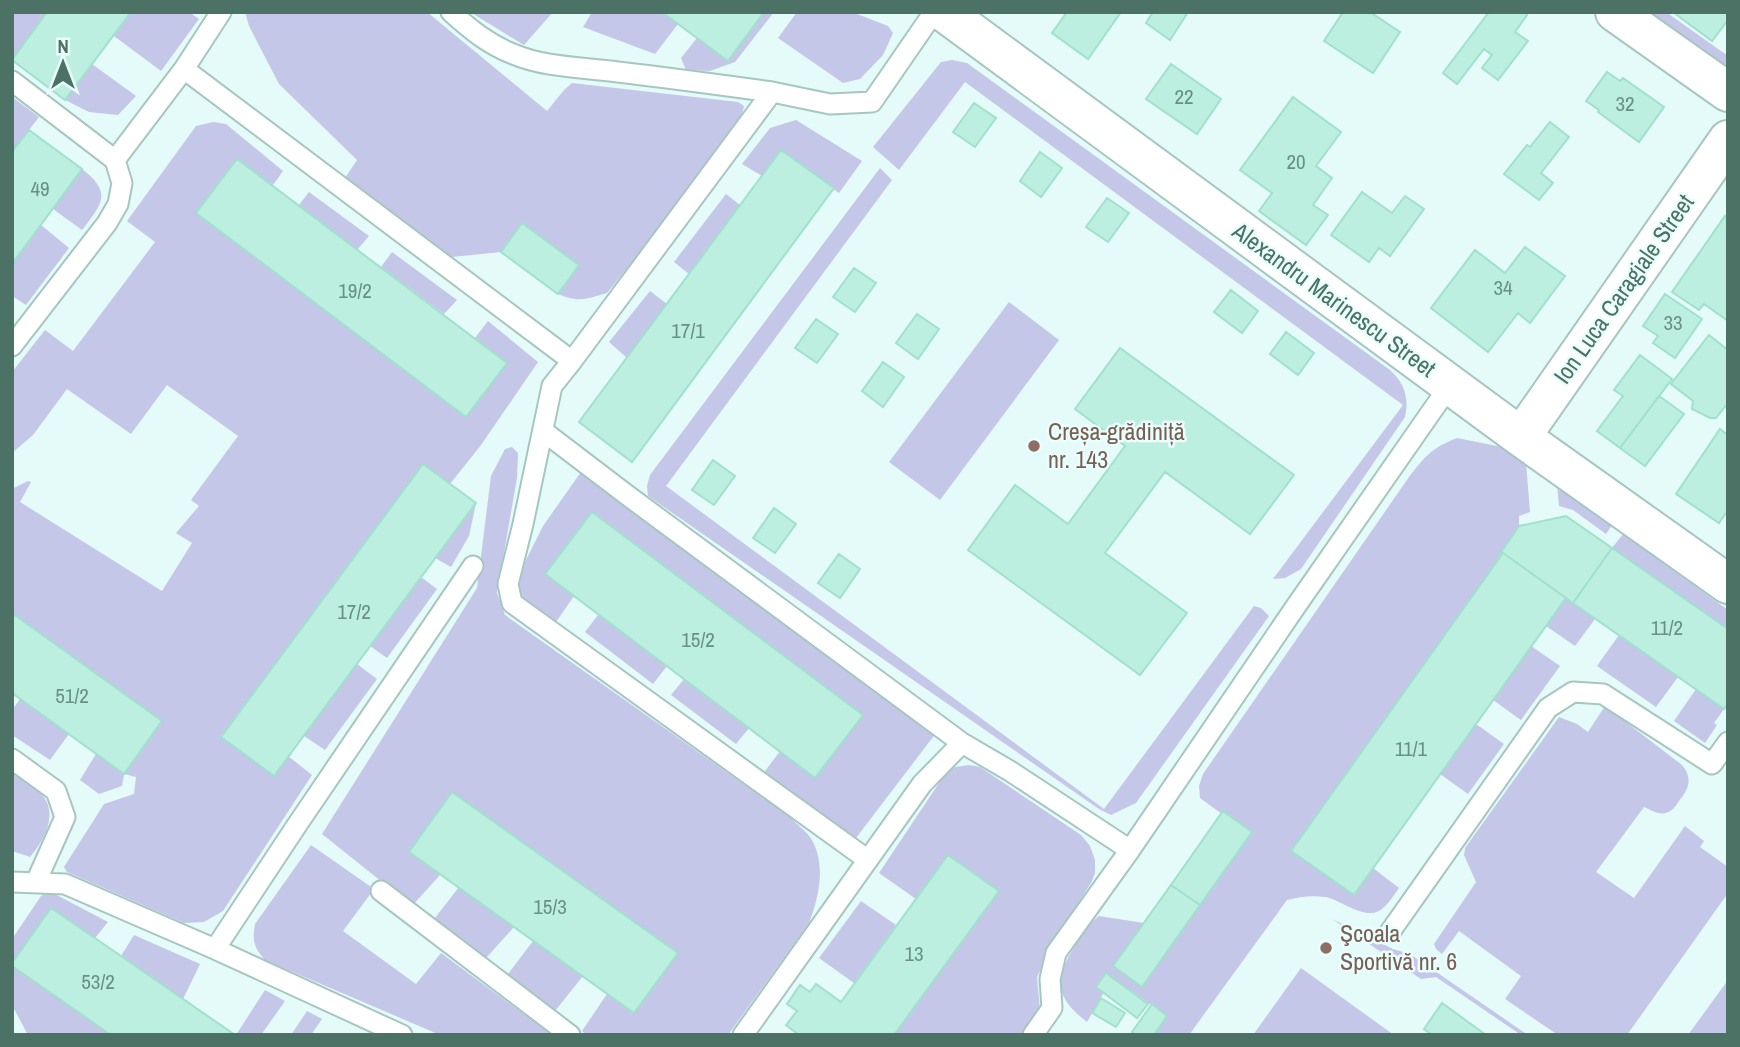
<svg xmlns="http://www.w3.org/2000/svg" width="1740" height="1047" font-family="'Archivo Narrow',sans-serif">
  <rect width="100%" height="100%" fill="#e4fbf9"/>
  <path fill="#c4c7e8" d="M12,12H47L12,59Z
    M131,12H189L199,19L161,71L114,36Z
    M245,12H427L547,111L564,90L572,83L738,102L744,106L739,128L607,293C585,299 579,303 558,294L579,265L523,223L501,252L452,257L345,178L357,160L279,84L249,26Z
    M470,12H553L524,45Z
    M592,12H662L678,24L655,54L583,27Z
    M764,12H774L735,62L710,71L686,70L681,58L697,38L728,61Z
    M797,12H852L888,26L893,33L883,55L860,79L843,83L778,38Z
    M1643,12H1666L1728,56V69Z
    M952,60L967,63L1390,370C1405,384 1409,397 1405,417L1301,569L1285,578L1273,579L1403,405L965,82L899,170L873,147L941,62Z
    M92,64L136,96L118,115L89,112L65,100Z
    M12,97L39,117L12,152Z
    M796,120L862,161L839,193L782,150L762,176L742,164L770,128Z
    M213,122L226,124L283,171L273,185L237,159L196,213L465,417L507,363L475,338L488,321L538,362L481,445L450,484L422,465L221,736L274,776L288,756L312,775L223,911L204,922L184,923L67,872L64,867L104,804L134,794L136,777L124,774L122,786L99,794L80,780L96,754L124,774L162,721L12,613V489L28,481L31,482L20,502L162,591L192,543L176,533L199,506L191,500L238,436L167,385L131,434L67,389L33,435L12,453V372L45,330L73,351L155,242L127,221L196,126Z
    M880,168L892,180L666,486L1104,809L1254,606L1261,608L1269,616L1136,803L1111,815L1099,809L648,496L647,486L650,475Z
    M82,169C113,193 102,204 82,230L53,209Z
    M309,192L369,236L357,250L299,205Z
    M726,194L740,205L689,274L674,262Z
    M41,225L69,248L26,305L12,296V264Z
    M392,252L457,300L444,314L381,267Z
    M650,291L667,304L627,358L609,342Z
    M1009,302L1059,340L940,500L889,462Z
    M1457,438L1507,448L1526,463L1530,512L1519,516V526L1500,553H1503L1292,851L1353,895L1373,868L1399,888C1381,914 1376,920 1345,905C1339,902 1332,898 1325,897C1312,895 1299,897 1287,900L1189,1035H1154L1167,1016L1106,973L1096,987L1104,992L1087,1022C1055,997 1053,980 1075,946C1082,935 1088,924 1099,916L1144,923L1113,966L1142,986L1252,833L1222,814L1200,798L1199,786L1203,774L1409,477C1425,456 1432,448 1457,438Z
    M512,447L518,453L517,478L497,593L505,615L790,817C796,824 805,830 810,837C827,863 819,897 809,923L728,1035H587L582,1031L607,994L634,1013L677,953L452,792L409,852L440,875L412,906L322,834L477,588L491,476L505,449Z
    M581,472L936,733L856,838L763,774L780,751L815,778L862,715L593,512L545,574L574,596L556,622L524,600L518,585L526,560L543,526Z
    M1557,484L1612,525L1606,534L1573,510L1559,506Z
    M476,503L469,536L451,567L435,558Z
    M1623,534L1728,610V629L1612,548Z
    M421,577L437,589L387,658L370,646Z
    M1566,598L1595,619L1575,646L1546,626Z
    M598,615L667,666L653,684L585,632Z
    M1619,635L1678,677L1656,707L1597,666Z
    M1531,646L1560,666L1521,720L1493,700Z
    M357,664L377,679L325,750L304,736Z
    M684,679L749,728L736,744L671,695Z
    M1696,689L1724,709L1714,723L1717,725L1705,743L1674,721Z
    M20,699L69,734L50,760L12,735V710Z
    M1605,706L1682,765C1693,778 1689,789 1679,801C1676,806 1672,811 1666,813C1658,815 1651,810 1644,807L1596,872L1634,898L1685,826L1704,841L1700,847L1728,867V893L1627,1035H1558L1505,999L1521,976L1459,931L1442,954L1436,949L1434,944L1476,882L1464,855L1465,848L1559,717L1577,724L1588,732Z
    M1476,724L1504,744L1468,794L1440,774Z
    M969,765L980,767L1081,835L1090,846L1095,860V873L1091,883L1060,931L1037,977L1040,1011L1022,1035H894L999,891L948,855L916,899L879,873L945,774L955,767Z
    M12,771C23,779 35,785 43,796C58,815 44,841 30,857L12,851Z
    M311,845L374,889L343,931L416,984L441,953L552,1035H440L265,960C254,948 252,940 255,924Z
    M459,887L514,927L486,958L435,918Z
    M49,891L108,922L95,938L51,908L12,963V939L41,896Z
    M861,901L896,925L854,983L819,958Z
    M1332,919L1393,949L1410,954L1528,1035H1521L1436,977L1421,979Z
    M134,935L200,964L183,999L121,956Z
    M533,941L583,976L555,1011L508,974Z
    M12,966L111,1035H28L12,1005Z
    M1301,968L1394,1035H1253Z
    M1728,980V1035H1688Z
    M265,990L285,1001L261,1035H236Z
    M307,1011L322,1019L311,1035H291Z"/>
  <path fill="#bdefe0" stroke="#9fe1cc" stroke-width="2" d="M47,12H131L65,100L12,60Z
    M662,12H764L728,61Z
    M1067,12H1121L1088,59L1052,33Z
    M1153,12H1188L1170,40L1146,23Z
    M1343,12H1370L1400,32L1373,73L1324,41Z
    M1489,12H1524L1527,15L1515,32L1528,41L1498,80L1482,68L1492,55L1484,49L1457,84L1443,73Z
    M1673,12H1728V20L1712,41Z
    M1171,64L1221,99L1197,134L1146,99Z
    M1607,72L1620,81L1623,78L1664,107L1639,142L1598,112L1599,110L1586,101Z
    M1293,97L1341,132L1316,166L1332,178L1313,205L1328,215L1306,245L1259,211L1272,193L1240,170Z
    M974,103L996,118L975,147L953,132Z
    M1550,122L1569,137L1541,173L1553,183L1539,200L1504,174L1527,145L1530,147Z
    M29,130L82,169L12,264V152Z
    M781,150L834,188L632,462L579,422Z
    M1040,152L1062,168L1041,197L1020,181Z
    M237,159L507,363L466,417L196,213Z
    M1362,192L1392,213L1405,196L1424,209L1390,256L1379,248L1369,262L1331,235Z
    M1107,198L1129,213L1108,242L1086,227Z
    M1725,216L1728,218V321L1704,304L1699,310L1672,292Z
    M522,223L579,265L558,294L501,252Z
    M1525,247L1565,276L1530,323L1518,313L1488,352L1431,308L1475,250L1505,273Z
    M854,268L876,283L855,312L833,297Z
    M1231,290L1258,311L1242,333L1214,312Z
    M1665,294L1702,319L1675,358L1653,343L1658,336L1643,326Z
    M917,314L939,329L918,359L896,343Z
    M816,319L838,334L817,363L795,348Z
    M1286,332L1314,353L1298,375L1270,354Z
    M1709,335L1728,350V403L1716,418H1710L1692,409L1693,401L1671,384Z
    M1120,348L1294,475L1250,534L1165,472L1105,553L1187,613L1140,675L968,550L1015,485L1068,524L1125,446L1075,409Z
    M1640,355L1672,379L1620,448L1597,431L1623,396L1614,390Z
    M883,362L904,377L883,407L862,391Z
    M1659,396L1684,414L1645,466L1620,448Z
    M1720,429L1728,435V510L1719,523L1676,494Z
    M713,460L735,476L714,505L692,490Z
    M423,464L476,503L274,776L221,737Z
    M774,508L796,524L775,553L753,538Z
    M592,512L863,715L815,778L545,574Z
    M1566,516L1612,548L1573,603L1503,553L1500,554L1519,526Z
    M1612,548L1728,629V703L1724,709L1573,603Z
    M1503,553L1566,598L1354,895L1291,851Z
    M839,554L860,569L840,598L818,583Z
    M12,613L162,721L124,774L12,693Z
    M452,792L678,953L634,1013L409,852Z
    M1223,811L1252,832L1200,905L1171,885Z
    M948,855L999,891L894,1035H799L786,1025L797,1011L787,1004L800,985L810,992L816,984L841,1002Z
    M1171,885L1200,905L1142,987L1113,966Z
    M51,908L121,956L235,1035H111L12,966V963Z
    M1106,973L1148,1004L1137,1018L1096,987Z
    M1101,998L1125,1013L1116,1027L1092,1013Z
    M1442,1003L1486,1035H1432L1424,1029Z
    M1152,1004L1167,1016L1154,1035H1135L1132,1032Z"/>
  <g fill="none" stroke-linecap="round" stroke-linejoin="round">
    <g stroke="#a6c7bf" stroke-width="23">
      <path id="lane" d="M451,12C471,30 488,44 513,54C546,68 583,67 618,72C669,78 721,85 772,92
        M184,69L572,361L772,92L830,104L872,102L934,12
        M12,81L115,160L122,183L118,204L107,223L12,346
        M115,160L184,69L221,12
        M572,361L552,386L523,524L508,584L512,603L868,860
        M543,431L627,495L962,743
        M12,759L56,791L65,817L36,882
        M12,882L65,884L215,949L402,1035
        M381,891L570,1035
        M1390,932L1548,708L1573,692L1603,694L1712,764L1728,742
        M215,949L297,825L473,566
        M743,1035L922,784L962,743L1010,771L1130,850
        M1033,1035L1052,1008L1050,979L1056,953L1130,850L1294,609L1450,385"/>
    </g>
    <g stroke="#a6c7bf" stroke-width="42">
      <path id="street" d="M944,12L1521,437L1728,584
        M1615,12L1728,92
        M1521,437L1728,140"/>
    </g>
    <use href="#lane" stroke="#fff" stroke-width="19"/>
    <use href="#street" stroke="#fff" stroke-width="38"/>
  </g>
  <g fill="#8d6e63" stroke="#eafefc" stroke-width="2.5">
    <circle cx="1034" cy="446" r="7"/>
    <circle cx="1326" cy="948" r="7"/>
  </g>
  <g text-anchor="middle" stroke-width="5" stroke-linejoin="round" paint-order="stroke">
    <g font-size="21" fill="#689184">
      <text x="1184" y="104">22</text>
      <text x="1625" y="111">32</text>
      <text x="1296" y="169">20</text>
      <text x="40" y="196">49</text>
      <text x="1503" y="295">34</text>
      <text x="355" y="298">19/2</text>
      <text x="1673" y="330">33</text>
      <text x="688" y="338">17/1</text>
      <text x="354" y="619">17/2</text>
      <text x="1667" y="635">11/2</text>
      <text x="698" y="647">15/2</text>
      <text x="72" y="703">51/2</text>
      <text x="1411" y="756">11/1</text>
      <text x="550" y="914">15/3</text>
      <text x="914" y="961">13</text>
      <text x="98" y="989">53/2</text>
    </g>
    <g font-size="24" fill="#4b7265" stroke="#eafefc">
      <text transform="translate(1624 289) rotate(-55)" y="8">Ion Luca Caragiale Street</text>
      <text transform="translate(1334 300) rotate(36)" y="8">Alexandru Marinescu Street</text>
    </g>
    <g font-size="24" fill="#785e54" stroke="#eafefc" text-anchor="start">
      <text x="1048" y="440">Creșa-grădiniță<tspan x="1048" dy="28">nr. 143</tspan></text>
      <text x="1340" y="942">Şcoala<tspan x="1340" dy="28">Sportivă nr. 6</tspan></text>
    </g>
  </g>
  <rect width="1740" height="1047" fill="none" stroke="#4b7265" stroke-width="28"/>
  <g transform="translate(63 63)" stroke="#eafefc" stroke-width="5" paint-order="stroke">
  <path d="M0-5L12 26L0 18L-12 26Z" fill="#4b7265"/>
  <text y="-10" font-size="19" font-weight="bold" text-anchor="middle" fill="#4b7265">N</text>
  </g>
</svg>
